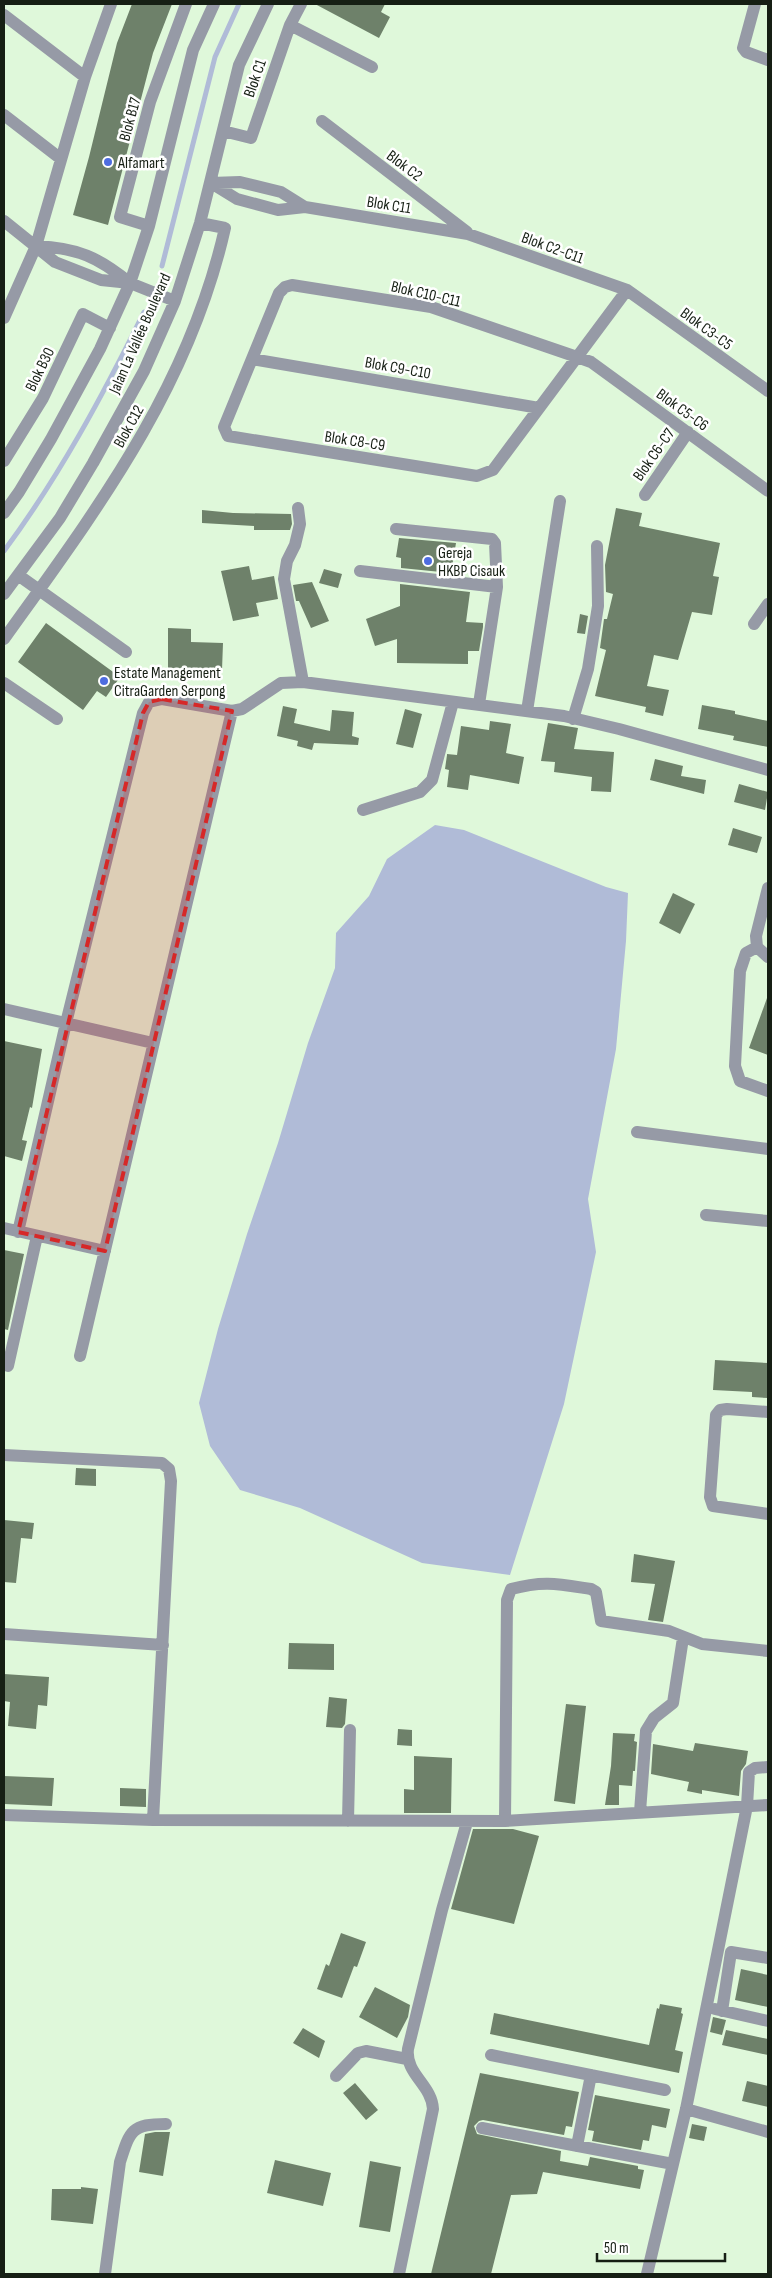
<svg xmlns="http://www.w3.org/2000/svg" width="772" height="2278" font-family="'Sofia Sans Condensed',sans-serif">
  <rect width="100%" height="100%" fill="#dff8da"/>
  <path fill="#b0bbd7" d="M435,825L464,830L606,887L628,893L626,941L616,1049L588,1199L596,1252L564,1404L510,1575L422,1563L300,1508L240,1490L210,1446L199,1403L218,1329L247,1234L278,1143L308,1043L335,968L336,933L369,896L387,859Z"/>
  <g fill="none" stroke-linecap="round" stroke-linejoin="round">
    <path stroke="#b0bbd7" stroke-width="5" d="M162,266L215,57L239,4
      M4,551C59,477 103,395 144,312"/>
  </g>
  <path fill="#6e816a" d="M132,4H172L153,53L108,225L73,215L89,157L117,43Z
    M315,4H385L381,12L390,17L379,38Z
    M616,508L642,513L639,526L720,543L713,576L719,577L712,615L692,612L678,660L654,655L647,686L669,690L663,716L645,712L646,707L595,696L606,650L600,648L604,619H607L613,594L606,592L605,565Z
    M202,510L233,513L291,514L292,524L290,530H254V526L202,523Z
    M399,538L456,543L451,573L401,568V558L396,557Z
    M249,566L252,580L274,576L278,599L256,603L259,616L233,621L221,571Z
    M324,569L342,574L338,588L319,583Z
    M312,582L329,621L311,628L299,601H296L293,585Z
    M400,584L470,592L466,622L483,623V627L479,651H468V664L397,663V639L375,646L366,619L400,606Z
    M580,614L588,616L585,634L577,633Z
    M46,623L120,677L106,697L97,691L83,710L18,662Z
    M168,628L191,629V642L223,643L222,670L168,668Z
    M702,705L735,711V714L768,721V747L733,740L734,736L698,729Z
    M283,706L297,709L294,723L330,731L332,710L354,712L352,736L359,738L358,745L314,743L312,750L297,746L298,741L277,736Z
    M405,709L422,714L413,748L396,744Z
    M490,721L511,724L506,753L524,757L519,784L470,775L468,790L447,787L449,770L445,769L447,755V754L457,755L461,726L489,730Z
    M548,723L578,728L574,749L614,752L611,792L591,791L592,777L554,772L555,762L541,761Z
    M655,759L683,766L681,776L706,780L704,794L650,780Z
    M739,784L768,792L765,810L734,802Z
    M733,828L762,837L757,853L728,845Z
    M673,893L695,904L680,934L659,923Z
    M767,998L768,999V1055L749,1048Z
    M4,1041L42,1049L32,1108L30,1107L22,1140L27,1141L22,1161L4,1156Z
    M4,1250L24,1254L8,1330L4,1329Z
    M715,1360L768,1363V1398L752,1397V1392L713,1390Z
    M76,1468L96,1469V1486L75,1485Z
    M4,1520L34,1523L32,1539L21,1538L16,1583L4,1582Z
    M634,1554L675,1561L663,1622L648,1620L655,1584L631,1582Z
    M289,1643L334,1644V1670L288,1669Z
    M4,1674L49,1677L47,1706L38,1705L36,1729L8,1726L10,1702L4,1701Z
    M329,1697L347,1699L345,1724L342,1728L326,1727Z
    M566,1704L586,1706L575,1804L554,1801Z
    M398,1729L412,1730V1746L397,1745Z
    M613,1733L635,1734L634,1741L637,1742L635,1771H633L632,1786L619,1785V1805H605L611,1766Z
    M695,1743L748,1751L746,1764L741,1771L739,1796L702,1790V1794L687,1791L689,1782L651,1774L653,1744L693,1751Z
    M414,1756L452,1758L451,1813H404V1789L414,1790Z
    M4,1776L54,1778L52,1806L4,1804Z
    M120,1788L146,1789V1807L120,1806Z
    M473,1829H513L539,1836L514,1924L451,1909Z
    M341,1933L366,1942L357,1967L354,1966L342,1998L317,1989L326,1964L329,1966Z
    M741,1969L768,1975V2007L735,2000Z
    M375,1987L410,2005L408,2017L397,2038L359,2017Z
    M660,2004L682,2008L681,2013L683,2014L675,2050L683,2052L679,2073L490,2034L494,2013L649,2045L657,2008L659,2009Z
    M713,2017L726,2020L722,2035L710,2032Z
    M303,2028L325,2041L319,2058L293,2043Z
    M726,2030L768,2039V2055L722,2045Z
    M480,2073L579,2092L572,2127L566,2126L564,2135L483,2120L479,2121L474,2126L477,2134L561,2151L560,2161L588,2166L590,2157L638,2166V2169L644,2170L640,2189L543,2172L537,2194L511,2195L491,2274H431Z
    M747,2081L768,2086V2107L742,2101Z
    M355,2083L378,2110L366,2120L343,2093Z
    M595,2095L670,2109L666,2128L652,2125L649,2141L643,2140L641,2150L592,2141L594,2131L588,2130Z
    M692,2124L707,2127L704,2141L689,2138Z
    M155,2132H170L163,2176L139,2172L145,2134Z
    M275,2160L331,2173L323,2206L267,2193Z
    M370,2161L401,2167L390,2232L359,2227Z
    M81,2187L98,2189L93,2224L51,2220L52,2189H81Z"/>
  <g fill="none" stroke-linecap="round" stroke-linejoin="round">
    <path stroke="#969aa6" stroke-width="12" d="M755,4L743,48L746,52L768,60
      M4,15L85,77
      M290,25L372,67
      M4,115L61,159
      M322,121L467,232
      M223,131L251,138L290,25L301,4
      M211,183L237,199L278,210L305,207L468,234L627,290L768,391
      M211,183L240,182L281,192L305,207
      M4,221L55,262L101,280L130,283L175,301
      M149,226L120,217L150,102L186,4
      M36,246C78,248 98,257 130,283
      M627,290C582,350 537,410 493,470L477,476L228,436L224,427L279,293L285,287L292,285L431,307L577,357L591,362L768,491
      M4,318L36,246L85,77L111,4
      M252,359L539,408
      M4,461L43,398L83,314L110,328
      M645,495L688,432
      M298,508L300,524L295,545L287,561L284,579L303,682
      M4,513L19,492L51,439L100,349L130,283L149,226L193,50L214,4
      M396,529L492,539L495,543L497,587L479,704
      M360,571L497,587
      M18,575L126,652
      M4,594L60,518L93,463L144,371L175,301L200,223L239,65L268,4
      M754,624L768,604
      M4,639C97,509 189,388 225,228L200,223
      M4,683L57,719
      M527,711L560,501
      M573,719L588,669L598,606L597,546
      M363,810L420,792L432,780L453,702
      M768,888L756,936L757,947L768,957
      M757,947L746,953L740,971L735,1066L740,1081L768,1091
      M4,1009L153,1043
      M637,1132L768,1149
      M706,1215L768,1221
      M4,1228L105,1251
      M18,1232L66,1023L143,713L149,702L162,699L232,711L242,709L281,683L303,682L564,716L619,729L768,770
      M80,1356L232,711
      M8,1366L37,1236
      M768,1412L727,1409L720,1410L716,1415L710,1497L713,1506L768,1514
      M4,1455L162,1463L169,1469L171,1481L153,1820
      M4,1634L163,1645
      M640,1812L646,1731L654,1718L673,1703L683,1638
      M4,1815L153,1820L505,1821L768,1805
      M348,1821L350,1730
      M505,1821L507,1600L511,1589C544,1580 559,1584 591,1589L596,1592L601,1621L669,1631L702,1644L768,1651
      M715,2009L768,2021
      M722,2011L731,1952L768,1958
      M491,2055L665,2090
      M336,2076L358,2053L366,2051L407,2059
      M686,2109L768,2132
      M482,2128L673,2164
      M577,2146L591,2075
      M105,2274L120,2162C130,2130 132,2124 166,2124
      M399,2274L433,2109C432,2085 405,2074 408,2049L442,1910L467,1822
      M647,2274L686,2109L747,1806L749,1772L755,1768L768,1767"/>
  </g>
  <path fill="#d62828" fill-opacity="0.2" stroke="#d62828" stroke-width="4" stroke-dasharray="10 6" stroke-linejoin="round" d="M162,699L232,711L105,1251L18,1232L143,713L149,702Z"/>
  <g fill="#4e6ce0" stroke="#fff" stroke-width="2">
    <circle cx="108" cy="162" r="5"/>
    <circle cx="428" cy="561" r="5"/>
    <circle cx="104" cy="681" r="5"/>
  </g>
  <g text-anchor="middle" stroke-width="5" stroke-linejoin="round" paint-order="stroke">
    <g font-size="16" fill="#161f14" stroke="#fff">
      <text transform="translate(254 78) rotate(-71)" y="6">Blok C1</text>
      <text transform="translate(129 119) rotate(-75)" y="6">Blok B17</text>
      <text transform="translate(405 165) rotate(37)" y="6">Blok C2</text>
      <text transform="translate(389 204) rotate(9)" y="6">Blok C11</text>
      <text transform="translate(553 247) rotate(20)" y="6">Blok C2-C11</text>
      <text transform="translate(426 293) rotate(13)" y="6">Blok C10-C11</text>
      <text transform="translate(707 328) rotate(36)" y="6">Blok C3-C5</text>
      <text transform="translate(139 333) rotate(-66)" y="6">Jalan La Vallée Boulevard</text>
      <text transform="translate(398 367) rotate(10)" y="6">Blok C9-C10</text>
      <text transform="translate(39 369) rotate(-64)" y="6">Blok B30</text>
      <text transform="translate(683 409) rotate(36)" y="6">Blok C5-C6</text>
      <text transform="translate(128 426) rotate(-61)" y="6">Blok C12</text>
      <text transform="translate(355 440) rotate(9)" y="6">Blok C8-C9</text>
      <text transform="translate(653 454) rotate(-55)" y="6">Blok C6-C7</text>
    </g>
    <g font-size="16" fill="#161f14" stroke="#fff" text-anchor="start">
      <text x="118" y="168">Alfamart</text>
      <text x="438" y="558">Gereja<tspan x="438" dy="18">HKBP Cisauk</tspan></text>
      <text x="114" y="678">Estate Management<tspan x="114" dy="18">CitraGarden Serpong</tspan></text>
    </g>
  </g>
  <rect width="772" height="2278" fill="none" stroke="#161f14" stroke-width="10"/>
  <path d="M597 2253v8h128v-8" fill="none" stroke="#161f14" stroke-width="2.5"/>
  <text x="604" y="2253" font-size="15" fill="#161f14" stroke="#ffffff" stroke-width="4" paint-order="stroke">50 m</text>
</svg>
